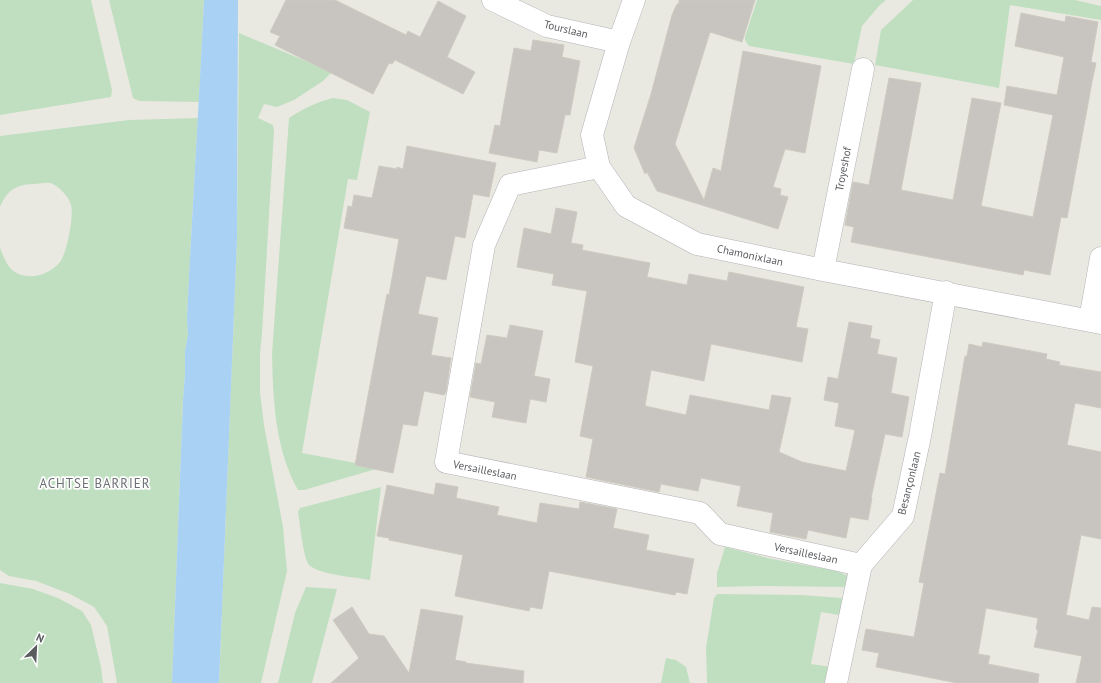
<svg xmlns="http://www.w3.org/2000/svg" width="1101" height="683" font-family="'PT Sans',sans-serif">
  <rect width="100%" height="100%" fill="#eae9e1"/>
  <path fill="#c0dfc1" d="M0,0H91L112,90L111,97L0,115Z
    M109,0H204L199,102L139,101L133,98Z
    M757,0H886L879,6L862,26L854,64L749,46L745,40V37Z
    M913,0H1075L1101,6V20L1010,5L999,88L875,65L881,30Z
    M239,33L332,72L323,81L294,100L277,107L264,104L258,118L273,125L274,131L262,334L260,354V392L264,425L283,527L287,571L261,683H219L237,238Z
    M333,98L347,100L370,112L357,180L348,179L302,453L366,465L376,469L304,490H298C275,449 273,400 272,354L289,118C302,109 317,102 333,98Z
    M198,118L193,201L187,318L188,335L185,351V374L183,400L172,683H117L107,626L94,607L70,594L36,581L9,576L0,570V247C2,254 6,263 11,269C25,282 49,276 60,262C67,252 74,217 71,205C69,196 59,187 51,183C46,182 38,184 33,184C15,185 7,191 0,207V136L129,120Z
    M381,487L370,580C355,577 322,575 310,566C303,560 300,522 298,512L300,508Z
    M725,547L772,559L837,571L848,576L847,587L764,586L717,587V573Z
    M0,583L33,589L58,598L82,611L91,625L101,667L103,683H0Z
    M306,587L337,589L312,683H278L295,613Z
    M717,594L801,595L842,598L840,615L821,612L811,664L831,667L828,683H707L706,648L714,598Z
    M666,658L676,660L686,667L690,683H661Z"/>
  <path fill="#a8d1f4" d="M204,0H238L237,238L219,683H172L183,400L185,374V351L188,335L187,318C192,212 199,106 204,0Z"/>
  <path fill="#c8c5c0" stroke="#cecac0" d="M286,0H335L406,35L408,31L420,37L438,1L466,16L447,57L475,72L463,94L395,60L392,64L389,63L373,94L275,45L280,36L270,32Z
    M679,0H755L742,42L710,32L675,144L704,200L713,168L721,171L743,51L821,66L805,153L785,149L773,187L781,189L780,195L788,197L778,229L657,191L647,172L645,174L634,148L651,94L672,15L677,4H679Z
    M1021,13L1065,22L1066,16L1098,22L1091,62L1096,63L1092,82L1067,218L1061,217L1050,275L1024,270L1023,275L851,242L854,227L845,225L853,182L869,185L889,78L921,83L901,190L953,200L972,98L1001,103L981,206L1033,217L1053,115L1004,105L1007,86L1057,95L1064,57L1015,46Z
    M533,40L564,45L562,57L580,61L570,115H565L557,153L539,150L537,162L489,153L495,125L500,126L514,48L531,51Z
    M407,146L496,163L489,197L473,194L465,238L455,236L446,280L426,276L418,314L438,318L431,355L451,358L446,392L444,395L424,391L417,426L403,424L393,473L355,465L387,294L389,295L399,239L344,228L348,206L352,207L354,195L372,198L379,166L397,169V167L403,169Z
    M556,208L577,212L571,243L583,245L582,250L650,263L647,277L687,285L689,274L727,281L729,272L804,287L796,327L808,329L802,362L711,344L704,381L651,370L645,406L686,415L690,395L769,410L772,395L791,398L779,452L802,462L846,471L855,430L835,426L839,403L824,400L828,377L838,379L849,322L872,326L870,338L880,340L877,354L897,358L891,393L909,397L902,437L885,434L871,498H872L868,520L850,517L846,538L808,530L806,539L770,532L773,513L737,506L741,486L701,478L698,491L661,484L659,492L586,477L593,439L580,436L593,366L575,362L587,291L552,285L554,274L517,267L524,228L551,234Z
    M510,325L543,331L534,376L550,379L546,402L530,399L526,423L492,417L495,402L470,397L476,363L481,364L487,335L507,338Z
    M983,342L1047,354L1046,359L1060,362L1059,365L1101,372V408L1075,403L1067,445L1101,452V539L1081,535L1066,615L1089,620L1092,607L1101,608V683H1076L1082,656L1034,647L1038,630L1036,629L1038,618L986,608L978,654L990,656L988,664L1039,674L1038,683H957L876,667L879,653L862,650L866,629L914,637L924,583L919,582L940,473L945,474L965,356H967L969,344L982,347Z
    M436,483L458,487L456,498L499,507L497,515L537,523L540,503L579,509L580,502L617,509L613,528L649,535L646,550L694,559L687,594L676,592L675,595L549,571L542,609L530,607L529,611L455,596L463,555L389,540V538L377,536L387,485L434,495Z
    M352,607L369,634L384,636L409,673L421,609L463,616L455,660L466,662V663L524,671L523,683H331L359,658L333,620Z"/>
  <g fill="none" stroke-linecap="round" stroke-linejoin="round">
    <g stroke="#b2b3b7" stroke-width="23">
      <path id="minor" d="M493,0L547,26L619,42
        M634,0L619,42L592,135L599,167L626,206L697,244L823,270L1101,323
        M599,167L510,185L484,245L446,462L700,513L720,534L861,565
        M823,270L863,69
        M1090,320L1101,258
        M836,683L861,565L903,516L920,436L946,292"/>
    </g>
    <use href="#minor" stroke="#fff" stroke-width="22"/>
  </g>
  <g text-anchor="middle" stroke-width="3.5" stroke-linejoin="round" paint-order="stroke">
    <g font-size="11" fill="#5a5c60" stroke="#fff">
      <text transform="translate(566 29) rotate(14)" y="4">Tourslaan</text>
      <text transform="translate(843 169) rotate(-79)" y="4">Troyeshof</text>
      <text transform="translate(750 255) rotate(12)" y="4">Chamonixlaan</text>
      <text transform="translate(485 470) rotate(11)" y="4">Versailleslaan</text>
      <text transform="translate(909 483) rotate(-76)" y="4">Besançonlaan</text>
      <text transform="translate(806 553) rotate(12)" y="4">Versailleslaan</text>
    </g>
    <g font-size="13" letter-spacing="1" fill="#6b6e72" stroke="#fff">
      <text x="95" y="488">ACHTSE BARRIER</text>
    </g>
  </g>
  <g transform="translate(36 647) rotate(24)" stroke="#ffffff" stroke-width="3" paint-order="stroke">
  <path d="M0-3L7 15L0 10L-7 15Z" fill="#5a5c60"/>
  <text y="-6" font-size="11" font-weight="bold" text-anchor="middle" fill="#5a5c60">N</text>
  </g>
</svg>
